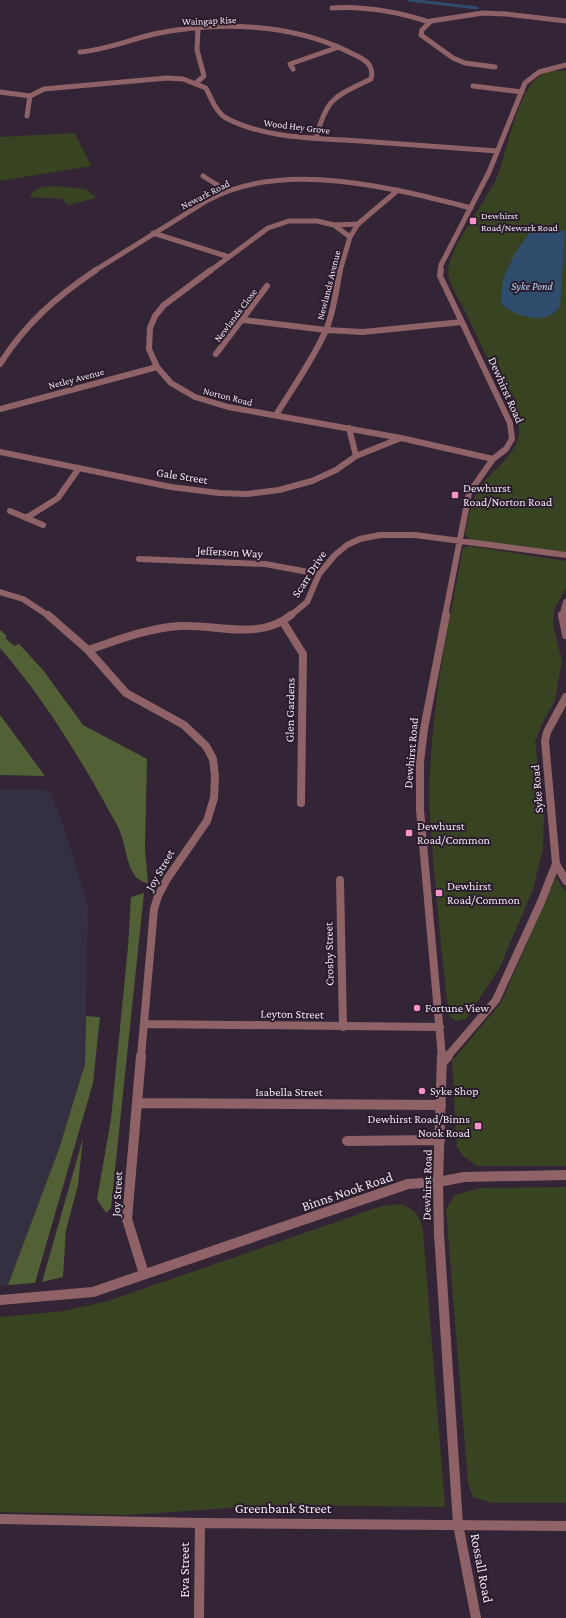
<svg xmlns="http://www.w3.org/2000/svg" width="566" height="1618" font-family="'Crimson Pro',serif">
  <rect width="100%" height="100%" fill="#342536"/>
  <path fill="#343041" d="M0,789L49,790L64,827L88,906L85,1064L59,1149L8,1285H0Z"/>
  <path fill="#384322" d="M548,71H566V553L472,540L465,535C468,518 471,501 480,487C492,469 516,457 519,433C520,421 512,408 506,397C492,368 478,339 464,309C459,300 449,284 448,273C446,252 487,200 497,177C509,149 517,82 548,71Z
    M75,133L91,166L0,181V137Z
    M55,186L86,189L96,198L68,205L62,199L30,197C36,186 44,187 55,186Z
    M469,546L566,561V588L554,610L553,625L562,661L555,700L544,720L535,742L544,814L543,849L533,889L500,967L466,1019L456,1021L449,1017C443,964 437,911 433,857C431,829 428,801 430,773C433,697 449,622 463,548Z
    M556,877L566,893V1166H477L464,1157L457,1147L452,1061L501,1003Z
    M566,1187V1503H492L473,1497L468,1483L446,1209L455,1195L480,1188Z
    M400,1204C416,1210 419,1214 423,1231L445,1507L276,1505L128,1515L0,1512V1317L64,1311L108,1301L382,1206Z"/>
  <path fill="#526035" d="M0,630L7,636L5,638L14,646L19,644L43,670L83,725L147,759L145,849L148,884C144,882 138,880 135,876C125,862 126,841 117,825C83,763 47,702 0,648Z
    M0,715L45,776L0,775Z
    M144,893L111,1208L106,1213L97,1199L111,1119L128,947L131,897Z
    M86,1016L100,1017L93,1083L35,1283L8,1285L59,1149L85,1064Z
    M83,1138L78,1185L66,1230L63,1277L42,1282Z"/>
  <path fill="#2f4c6d" d="M533,228L565,231L560,306C548,327 516,317 501,304L503,279L515,253Z"/>
  <g fill="none" stroke-linecap="round" stroke-linejoin="round">
    <path stroke="#2f4c6d" stroke-width="3" d="M409,0L477,8"/>
    <path stroke="#8e6266" stroke-width="5" d="M332,8C365,6 398,12 429,22
      M80,52C105,50 129,40 154,34C217,21 290,23 349,52C362,58 375,63 371,79C334,97 327,97 316,138
      M495,67L465,63L453,58L421,35L422,30L431,21L483,13L506,14L566,21
      M293,69L290,64L339,47
      M196,83L204,76L197,50L198,28
      M473,86L522,92
      M0,92L30,96
      M27,116L30,96L44,89L167,78L183,79L206,88C211,98 216,112 226,118C266,139 316,138 360,141C406,144 451,148 497,151
      M203,176L227,191
      M334,225L350,237
      M153,233L229,257
      M94,271L208,200C284,159 393,188 471,208
      M210,271L268,228L289,221H317L334,225L358,224
      M340,271L350,237L358,224L398,190
      M440,271L441,265L489,172L525,83L539,72L566,65"/>
    <path stroke="#8e6266" stroke-width="6" d="M211,270L164,305L155,316L150,328L149,349L157,367L171,383L195,397L228,407L401,438L493,459
      M441,270L440,276L510,423L512,439L506,449L493,459L469,493L445,616
      M243,320L326,330L363,332L462,322
      M216,354L267,286
      M0,364C26,323 56,297 96,270
      M0,409L157,367
      M276,415C292,389 314,358 326,330C334,311 336,290 340,270
      M349,428L356,456
      M0,452L171,487L219,493L247,494L279,490L312,481L336,470L356,456L401,438
      M10,511L43,525
      M26,518L58,498L79,468
      M139,559L265,564L319,574
      M0,592L23,599L49,616
      M290,616L307,602L319,574L335,555L347,545L360,539L380,535H415L566,555
      M562,616L566,602"/>
    <path stroke="#8e6266" stroke-width="8" d="M48,615L88,650L126,693L184,725L206,746L213,759L215,776L214,798L207,821L167,879L158,896L154,909L141,1057
      M562,615L566,635
      M283,622L303,654L301,803
      M88,650C118,640 148,628 180,626C216,624 260,641 291,615
      M566,697L547,732L545,741L556,864L566,881
      M340,880L343,1027
      M144,1024L440,1027
      M442,1057L420,810V762L424,729L446,615
      M447,1057L496,1000L541,902L556,864"/>
    <path stroke="#8e6266" stroke-width="10" d="M141,1056L127,1219L144,1274
      M442,1056L438,1182L439,1234L458,1524L476,1618
      M442,1063L448,1056
      M137,1103L441,1105
      M347,1141L440,1140
      M0,1300L93,1292L408,1184L438,1182L464,1177L566,1175
      M0,1519L200,1523L566,1526
      M199,1618L200,1523"/>
  </g>
  <g fill="#f890cb" stroke="#2a1c2c" stroke-width="1.5">
    <rect x="469" y="217" width="8" height="8" rx="2"/>
    <rect x="451" y="491" width="8" height="8" rx="2"/>
    <rect x="405" y="829" width="8" height="8" rx="2"/>
    <rect x="435" y="889" width="8" height="8" rx="2"/>
    <circle cx="417" cy="1008" r="4"/>
    <circle cx="422" cy="1091" r="4"/>
    <rect x="474" y="1122" width="8" height="8" rx="2"/>
  </g>
  <g text-anchor="middle" stroke-width="4" stroke-linejoin="round" paint-order="stroke">
    <g font-size="10" fill="#eee4ef" stroke="#2a1c2c">
      <text transform="translate(209 20) rotate(-2)" y="4">Waingap Rise</text>
      <text transform="translate(297 126) rotate(7)" y="4">Wood Hey Grove</text>
      <text transform="translate(205 194) rotate(-27)" y="4">Newark Road</text>
      <text transform="translate(328 285) rotate(-76)" y="4">Newlands Avenue</text>
      <text transform="translate(235 315) rotate(-53)" y="4">Newlands Close</text>
      <text transform="translate(76 378) rotate(-15)" y="4">Netley Avenue</text>
      <text transform="translate(228 396) rotate(14)" y="4">Norton Road</text>
    </g>
    <g font-size="10" fill="#eee4ef" stroke="#2a1c2c" text-anchor="start">
      <text x="481" y="219">Dewhirst<tspan x="481" dy="12">Road/Newark Road</tspan></text>
    </g>
    <g font-size="11" font-style="italic" fill="#bedcfe" stroke="#2a1c2c">
      <text x="532" y="290">Syke Pond</text>
    </g>
    <g font-size="12" fill="#eee4ef" stroke="#2a1c2c">
      <text transform="translate(506 390) rotate(66)" y="4">Dewhirst Road</text>
      <text transform="translate(182 476) rotate(9)" y="4">Gale Street</text>
      <text transform="translate(230 552) rotate(3)" y="4">Jefferson Way</text>
      <text transform="translate(309 574) rotate(-57)" y="4">Scarr Drive</text>
      <text transform="translate(290 710) rotate(-89)" y="4">Glen Gardens</text>
      <text transform="translate(411 753) rotate(-85)" y="4">Dewhirst Road</text>
      <text transform="translate(537 789) rotate(-95)" y="4">Syke Road</text>
      <text transform="translate(160 870) rotate(-60)" y="4">Joy Street</text>
      <text transform="translate(329 954) rotate(-91)" y="4">Crosby Street</text>
      <text transform="translate(292 1014) rotate(1)" y="4">Leyton Street</text>
      <text x="289" y="1096">Isabella Street</text>
      <text transform="translate(427 1185) rotate(-89)" y="4">Dewhirst Road</text>
      <text transform="translate(117 1194) rotate(-87)" y="4">Joy Street</text>
    </g>
    <g font-size="12" fill="#eee4ef" stroke="#2a1c2c" text-anchor="start">
      <text x="463" y="492">Dewhurst<tspan x="463" dy="14">Road/Norton Road</tspan></text>
      <text x="417" y="830">Dewhurst<tspan x="417" dy="14">Road/Common</tspan></text>
      <text x="447" y="890">Dewhirst<tspan x="447" dy="14">Road/Common</tspan></text>
      <text x="425" y="1012">Fortune View</text>
      <text x="430" y="1095">Syke Shop</text>
      <text x="470" y="1123" text-anchor="end">Dewhirst Road/Binns<tspan x="470" dy="14">Nook Road</tspan></text>
    </g>
    <g font-size="14" fill="#eee4ef" stroke="#2a1c2c">
      <text transform="translate(347 1191) rotate(-19)" y="5">Binns Nook Road</text>
      <text x="283" y="1513">Greenbank Street</text>
      <text transform="translate(482 1568) rotate(79)" y="5">Rossall Road</text>
      <text transform="translate(184 1570) rotate(-90)" y="5">Eva Street</text>
    </g>
  </g>
</svg>
